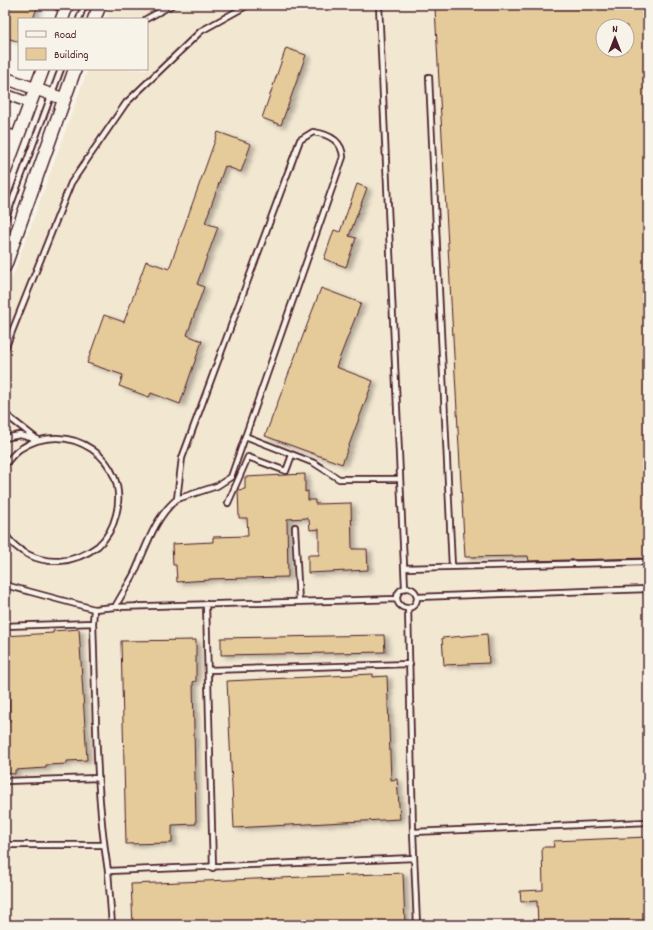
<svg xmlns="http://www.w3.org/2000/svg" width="653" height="930" font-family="Dekko,sans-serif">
  <defs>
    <filter id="shadow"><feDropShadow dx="4.5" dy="2.5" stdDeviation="2" flood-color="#0004"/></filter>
  </defs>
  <rect width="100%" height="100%" fill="#f7f3e8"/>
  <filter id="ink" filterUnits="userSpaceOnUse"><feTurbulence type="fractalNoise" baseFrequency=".025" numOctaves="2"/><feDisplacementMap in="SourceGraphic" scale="8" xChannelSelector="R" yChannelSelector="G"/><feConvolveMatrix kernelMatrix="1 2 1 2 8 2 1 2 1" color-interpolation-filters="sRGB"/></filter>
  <g filter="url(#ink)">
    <path fill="#f2e7d1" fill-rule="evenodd" d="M111,5H648V925H5V297L88,69H147V19H106ZM603,26H627V50H603Z"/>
    <path fill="#e5ca9a" stroke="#4a1f2b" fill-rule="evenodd" filter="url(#shadow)" d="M5,5H38L33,19H19V42L5,37Z
      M472,5H648V558L529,561L528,556L465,557L435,8ZM603,26H627V50H603Z
      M286,48L306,55L281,125L262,118Z
      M218,132L251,144L241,172L225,166L205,223L218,227L197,284L204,287L187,335L202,341L180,404L151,393L149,397L119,386L123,375L87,363L104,315L124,322L146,261L169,269Z
      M357,184L367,188L349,236L356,238L346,267L324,259L334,230L340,232Z
      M321,288L361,303L336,367L373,381L342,464L265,436Z
      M305,474V492L308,491V500H315V504L351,503L352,549H367L368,570L308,573V555H319V529L310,530L309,520L307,518L287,519L288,577L209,579V580L177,582L176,565H173L172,544L213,542V537L248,536L247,518H239L238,490L245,489V477Z
      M79,629L87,760L67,761V764L46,765V768L15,770V774L5,773V721H10L9,694H5V636L53,633V631Z
      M487,634L489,663L444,665L442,638Z
      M384,635L385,652L221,655V638Z
      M196,640V681L193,682L196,824L172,825V843L126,844L121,641Z
      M373,674V677L387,676L391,780L397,779L400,819L234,828L227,681Z
      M648,837V925H538L537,901L521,902L520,891L543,890L542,847H554L553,841Z
      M403,873L405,925H133L131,884Z"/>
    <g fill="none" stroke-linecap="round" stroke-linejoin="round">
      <g stroke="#4a1f2b" stroke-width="8">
        <path id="service" d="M53,5L65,10
          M379,5L405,588
          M79,19L84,5
          M146,19L172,5
          M429,77L452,567
          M313,132C328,134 342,140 343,157L231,477L217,486L177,499L182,458L300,140Z
          M5,220L61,69
          M5,349L71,183L126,103L201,31L248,5
          M5,414L38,440
          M245,436L314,463L339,479H400
          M5,438L20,435L35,439
          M5,464C10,459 14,453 20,449C68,417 131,459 116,515C113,527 107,538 98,546C86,555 74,560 59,561C37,562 17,552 5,534
          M228,503L248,457L286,471L292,455
          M295,527L299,602
          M404,568L648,562
          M5,585L94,609L115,607L397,599
          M397 598a10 10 0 1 1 20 0a10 10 0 1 1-20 0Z
          M417,597L648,589
          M206,604L213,868
          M115,607C121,596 128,585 134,574C146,548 154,518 177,499
          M408,608L413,832L417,925
          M94,609L93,623C96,705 95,790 108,871L414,858
          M5,626L93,623
          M208,670L410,664
          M5,781L99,778
          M413,832L648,822
          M5,845H104
          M108,871L112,925"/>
      </g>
      <g stroke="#4a1f2b" stroke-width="12">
        <path id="minor" d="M5,94L30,103
          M5,133L18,137"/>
      </g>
      <g stroke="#4a1f2b" stroke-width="14">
        <path id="tertiary" d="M5,78L64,99"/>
      </g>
      <g stroke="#4a1f2b" stroke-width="15">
        <path id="secondary" d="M62,19L67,5
          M94,19L100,5
          M5,171L43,69
          M5,266L75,69"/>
      </g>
      <use href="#service" stroke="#f7f3e8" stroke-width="4.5"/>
      <use href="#minor" stroke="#f7f3e8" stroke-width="9"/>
      <use href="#tertiary" stroke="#f7f3e8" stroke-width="11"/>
      <use href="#secondary" stroke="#f7f3e8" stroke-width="12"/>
    </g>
  </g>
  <rect width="653" height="930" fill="none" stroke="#f7f3e8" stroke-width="20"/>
  <rect x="10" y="10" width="633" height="910" fill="none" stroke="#4a1f2b" stroke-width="1.5" filter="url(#ink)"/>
  <rect x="18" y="18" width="130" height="52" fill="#f7f3e8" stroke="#b29e9c"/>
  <rect x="26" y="31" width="20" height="6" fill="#f7f3e8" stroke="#b29e9c"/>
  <text x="54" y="38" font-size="12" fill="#4a1f2b">Road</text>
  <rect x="26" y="48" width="20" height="12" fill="#e5ca9a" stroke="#b29e9c"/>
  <text x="54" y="58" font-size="12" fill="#4a1f2b">Building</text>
  <g transform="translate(615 38)"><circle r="19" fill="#f7f3e8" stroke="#b29e9c"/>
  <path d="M0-3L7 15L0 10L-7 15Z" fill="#4a1f2b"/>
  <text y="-6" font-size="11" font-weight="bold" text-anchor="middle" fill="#4a1f2b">N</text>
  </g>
</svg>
